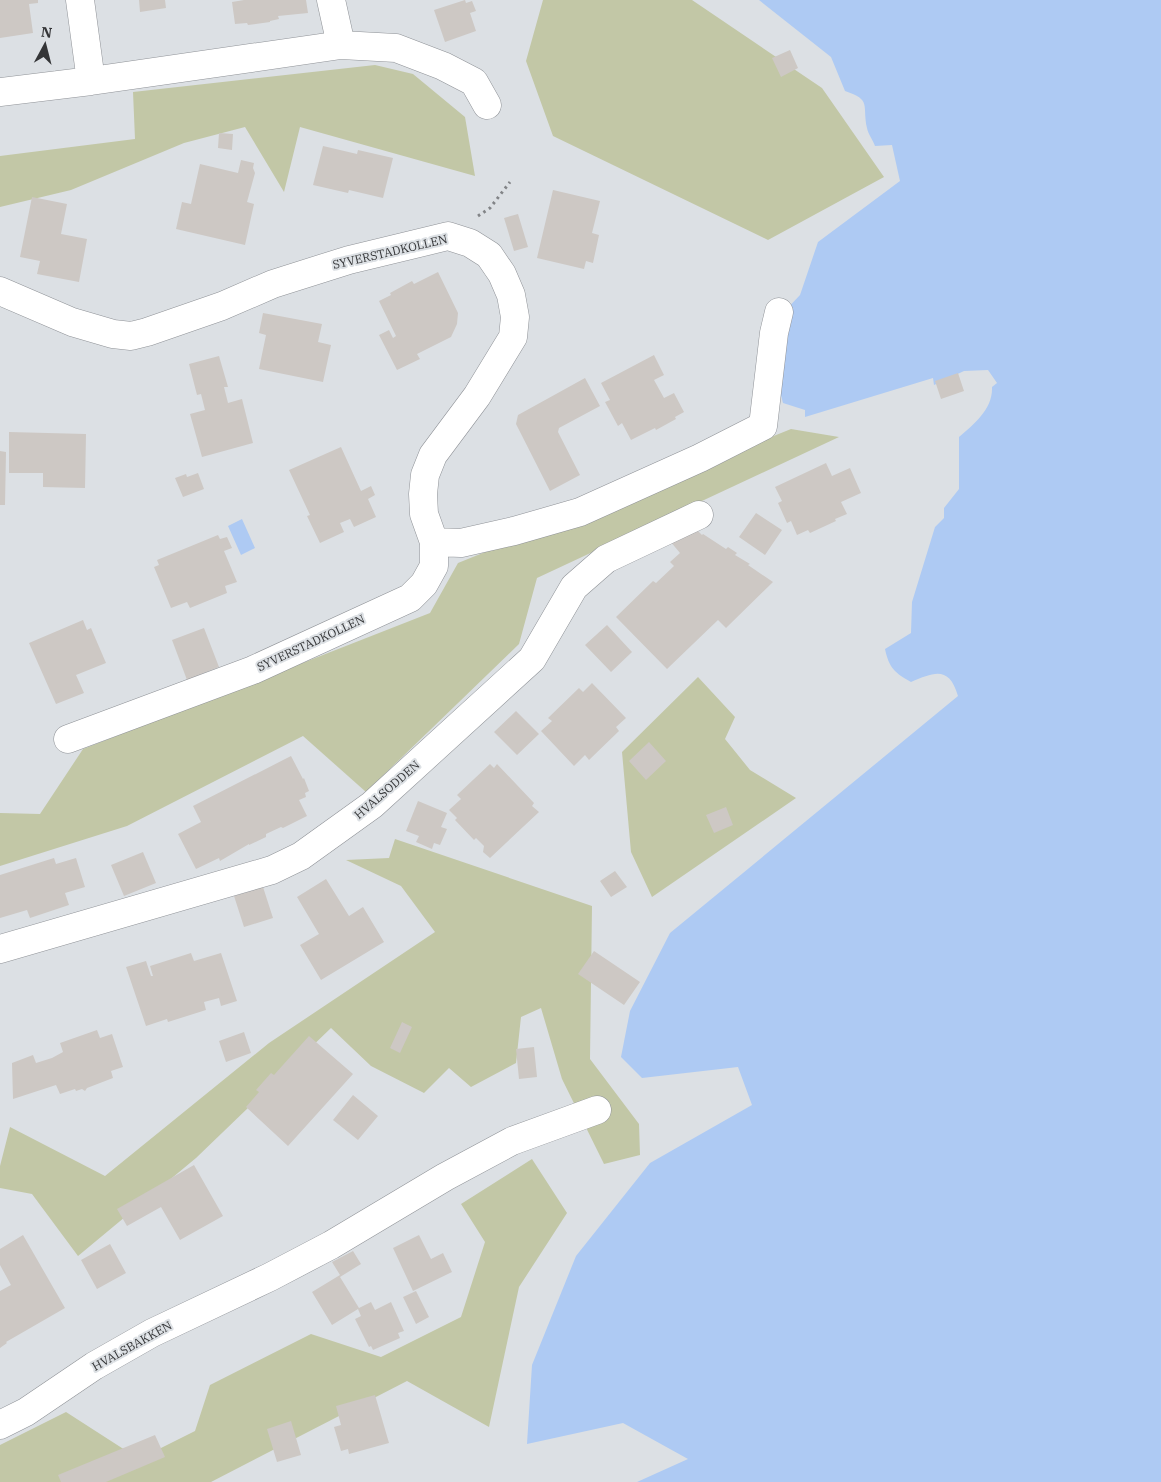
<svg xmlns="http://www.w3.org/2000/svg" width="1161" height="1482" font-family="'IBM Plex Serif',serif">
  <rect width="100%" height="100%" fill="#dce0e4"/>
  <path fill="#c2c7a6" d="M543,0H692L822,88L884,177L768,240L553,136L526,61Z
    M375,65L413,74L465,117L475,176L300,127L284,192L245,127L184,143L71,190L0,207V156L135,139L133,92Z
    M791,429L839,437L537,578L519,644L366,792L303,736L127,826L0,866V813L40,814L83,749L430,613L458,563Z
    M698,677L735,717L725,739L750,770L796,798L652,897L631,852L622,752Z
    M395,839L592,906L590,1059L639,1124L640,1155L604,1164L562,1079L541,1008L521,1017L516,1063L471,1087L449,1068L424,1093L371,1066L331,1028L196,1158L78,1256L32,1194L0,1188V1166L10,1127L105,1176L269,1043L435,932L401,886L346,860L389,858Z
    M532,1159L567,1213L519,1287L489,1427L407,1381L211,1482H0V1445L66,1412L139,1459L195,1431L210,1385L311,1334L381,1357L461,1317L485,1242L461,1204Z"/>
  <path fill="#aecaf3" d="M759,0H1161V1482H637L688,1459L623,1423L527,1444L532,1365L576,1256L650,1163L752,1105L738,1067L642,1078L621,1057L630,1011L670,933L958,696C949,666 935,672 911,682C895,673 889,668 885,649L911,633L912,602L935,527L944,518V508L959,489V437C974,424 993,409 992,387L997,383L988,370L964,371L934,385L933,378L805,417V410L783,403L776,376L783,313L800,295L818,242L900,181L892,145L875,146C873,140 868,134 867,128C862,105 872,100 845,91L831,57Z
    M242,519L255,548L241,555L228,526Z"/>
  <path fill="#cdc8c4" d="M0,0H38V3L29,4L33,33L0,38Z
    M139,0H165L166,8L140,12Z
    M244,0H306L308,13L278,16L279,19L270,21V22L248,25L247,23L235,24L232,2Z
    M465,0L466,3L472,1L476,11L470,13L476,31L445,42L434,10Z
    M790,50L798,68L781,77L772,58Z
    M219,133L233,134L232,150L218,148Z
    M323,146L357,154L358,150L393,158L383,198L349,190L348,193L313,185Z
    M241,160L254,163L253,168L255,173L247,202L254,204L245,245L176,229L182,202L191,204L200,164L238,173Z
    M553,190L600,201L592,233L599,235L593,263L586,261L584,269L537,258Z
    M32,197L67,204L61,234L87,239L79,282L37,274L40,261L20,257Z
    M518,214L528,247L514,251L504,218Z
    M438,272L458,313L457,324L451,337L417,354L420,359L397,370L379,335L389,330L393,338L396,336L379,301L391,295L390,293L412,281L414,284Z
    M263,313L322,324L318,342L331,345L323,382L259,369L266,335L259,333Z
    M654,355L664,375L654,380L664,398L674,393L684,412L675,417L676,419L656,430L655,428L631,440L622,423L618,426L605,402L610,400L601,383Z
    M219,356L228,387H224L228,403L242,399L253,443L202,457L190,414L205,410L201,394L197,395L189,364Z
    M958,373L964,391L941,399L935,381Z
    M585,378L600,406L559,428L558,432L580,475L550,491L516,424L518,415Z
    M9,432L86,434L85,488L43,487V473H9Z
    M341,447L361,491L371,486L375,495L368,499L376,517L354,527L350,519L340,523L344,532L320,543L307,516L310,515L289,470Z
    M0,451L6,452L5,505H0Z
    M826,463L832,476L850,468L861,493L841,502L847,514L835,519L836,521L810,533L808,530L797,535L791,521L787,523L778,503L782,501L775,487Z
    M198,473L204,489L183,497L175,478L186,474L187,477Z
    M756,513L782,530L765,555L739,537Z
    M697,530L702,535L703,534L726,549L728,547L737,553L735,555L750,564L748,565L773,582L726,628L718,620L667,669L616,617L653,581L656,583L674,566L670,562L680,553L670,541Z
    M218,535L220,539L227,537L232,548L224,551L237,582L225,586L227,593L190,608L187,602L171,608L154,567L159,565L157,560Z
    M83,620L87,630L91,628L106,663L76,675L84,693L56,704L29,643Z
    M607,625L632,652L611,672L585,645Z
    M204,628L219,667L187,680L172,640Z
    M592,683L626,718L616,727L619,731L589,760L585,755L574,766L541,731L552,721L548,718L579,688L583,692Z
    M516,711L539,734L517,755L494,732Z
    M649,742L666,761L646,780L629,761Z
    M291,756L303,779L304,778L309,791L305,793L306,797L299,800L307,816L283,828L281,827L266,834V837L249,845V844L220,861L219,858L196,869L178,834L201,822L193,806Z
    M490,764L494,768L497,764L534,803L532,806L539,812L490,858L483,852L484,846L476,838L474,840L455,820L457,818L449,810L461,799L457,795Z
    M418,801L447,813L441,827L447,829L440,845L434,843L432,849L416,842L419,836L406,831Z
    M726,807L733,825L714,833L706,815Z
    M143,852L156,883L124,896L111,865Z
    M54,858L56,864L76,858L85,887L65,893L69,905L30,918L27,910L0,918V875Z
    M615,871L627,887L611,897L600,881Z
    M326,879L349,916L363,907L384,942L321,980L300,945L319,934L297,897Z
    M263,887L273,918L244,927L234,896Z
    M594,951L640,982L624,1005L578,974Z
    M191,953L194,961L221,953L237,1001L221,1006L219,998L204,1002L206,1010L168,1022L167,1019L146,1026L126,967L146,961L151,976H153L150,966Z
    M402,1022L412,1027L400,1053L390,1048Z
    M97,1030L100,1038L112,1034L123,1067L111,1071L113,1078L87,1088L85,1091L82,1089L76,1091L75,1089L60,1094L56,1085L13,1099L12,1063L33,1055L36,1063L52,1058L63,1052L60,1043Z
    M244,1032L251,1053L226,1062L219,1041Z
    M309,1036L353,1074L288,1146L246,1107L259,1092L256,1090L271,1073L274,1075Z
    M534,1047L537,1077L519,1079L516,1049Z
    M353,1095L378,1116L358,1140L333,1120Z
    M194,1165L223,1216L180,1240L161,1207L127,1226L117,1209Z
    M23,1235L65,1308L6,1342L7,1343L0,1348V1291L11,1285L0,1265V1249Z
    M419,1235L431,1259L443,1253L452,1272L413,1291L393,1248Z
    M110,1244L126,1273L97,1289L81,1260Z
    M353,1251L361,1264L340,1277L359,1308L371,1302L375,1310L391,1302L404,1331L398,1333L400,1338L373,1350L371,1346L369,1347L355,1319L361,1316L358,1309L332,1325L312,1292L340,1275L332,1262Z
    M416,1291L429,1317L416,1324L403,1297Z
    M375,1395L389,1443L349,1454L348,1449L341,1451L334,1427L341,1425L336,1406Z
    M291,1421L301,1455L277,1462L267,1429Z
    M155,1435L165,1457L106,1482H61L58,1475Z"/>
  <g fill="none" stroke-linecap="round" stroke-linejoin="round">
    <g stroke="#8f9297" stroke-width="29">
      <path id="minor" d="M80,0L91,81
        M331,0L341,45
        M0,92L91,81L341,45L396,48L443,66L474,82L487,105
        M0,291L72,322L113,334L131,336L147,332L222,306L273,284L349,260L448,236L470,243L489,255L502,274L511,295L515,317L513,337L477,396L433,455L425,475L423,494L424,514L434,542V566L424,584L410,598L253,670L68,739
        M434,542L461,543L514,531L580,512L700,458L763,426L774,333L779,312
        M0,949L272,870L301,856L372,805L532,659L574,587L606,559L699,515
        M0,1425L26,1412L94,1366L152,1333L270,1277L331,1245L445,1177L512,1141L597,1110"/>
    </g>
    <path stroke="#828487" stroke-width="3" stroke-dasharray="2.5 4" stroke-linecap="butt" d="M478,216L490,208L510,182"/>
    <use href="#minor" stroke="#fff" stroke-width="28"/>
  </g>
  <g text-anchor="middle" stroke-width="4" stroke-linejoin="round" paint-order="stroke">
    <g font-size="12" fill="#343537" stroke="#dce0e4">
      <text transform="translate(390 252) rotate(-13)" y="4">SYVERSTADKOLLEN</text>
      <text transform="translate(311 643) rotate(-25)" y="4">SYVERSTADKOLLEN</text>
      <text transform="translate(387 790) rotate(-41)" y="4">HVALSODDEN</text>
      <text transform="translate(132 1346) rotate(-29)" y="4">HVALSBAKKEN</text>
    </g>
  </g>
  <g transform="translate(45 45) rotate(7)" stroke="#dce0e4" stroke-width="4" paint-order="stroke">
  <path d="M0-4L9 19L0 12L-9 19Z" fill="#343537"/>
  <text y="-8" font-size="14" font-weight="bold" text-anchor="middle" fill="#343537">N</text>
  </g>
</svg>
